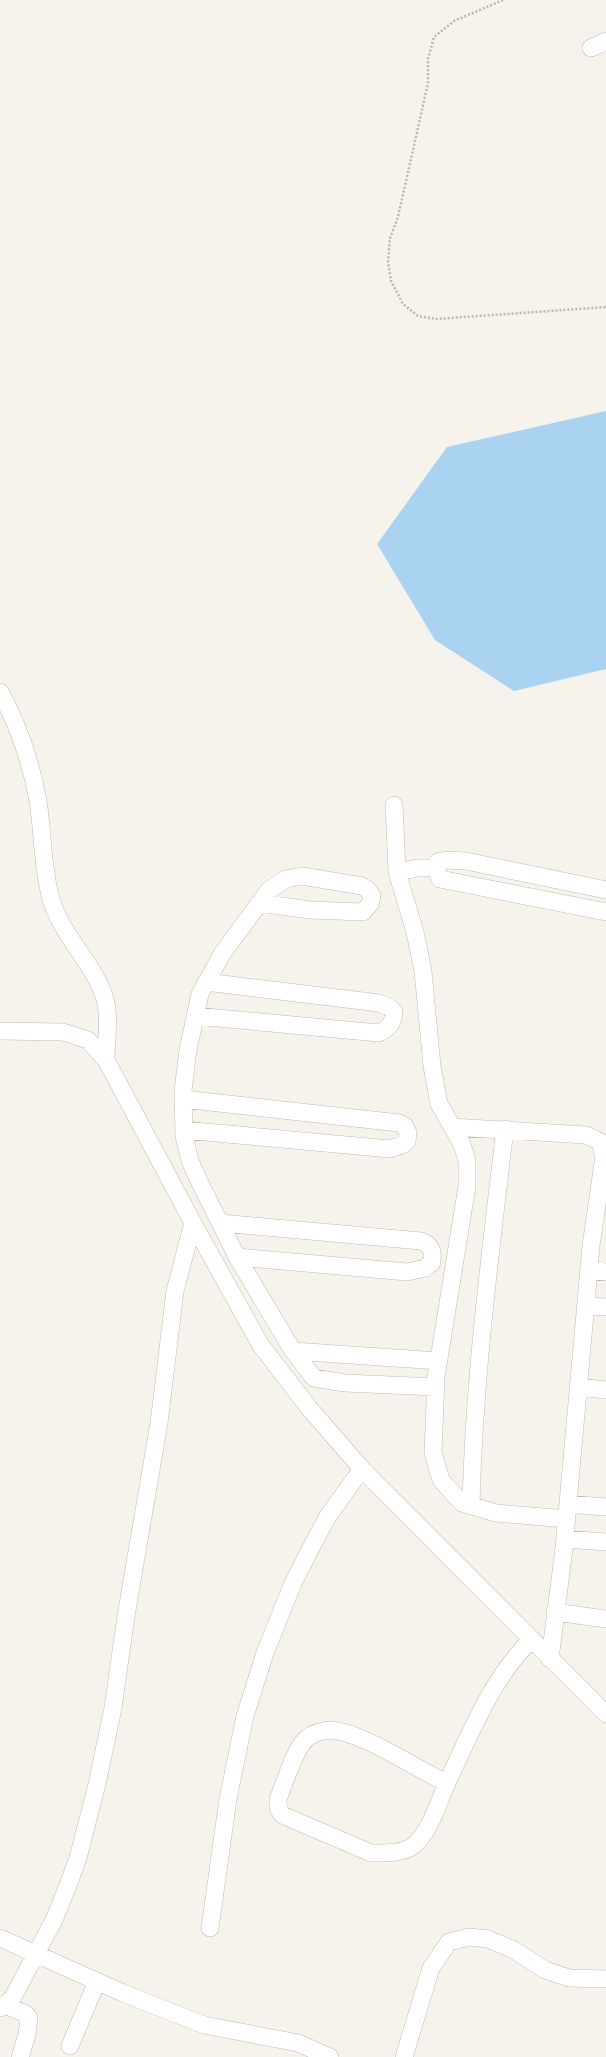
<svg xmlns="http://www.w3.org/2000/svg" width="606" height="2057" font-family="Cabin,sans-serif">
  <rect width="100%" height="100%" fill="#f6f3ec"/>
  <path fill="#aad3f1" d="M606,411V669L514,691L435,640L377,544L447,447Z"/>
  <g fill="none" stroke-linecap="round" stroke-linejoin="round">
    <g stroke="#c2bbae" stroke-width="18">
      <path id="minor" d="M591,48L606,41
        M0,692C19,726 31,763 38,801C43,832 42,864 50,895C59,934 94,962 105,999C110,1018 106,1041 106,1060
        M394,805L397,872L415,932L423,971L432,1066L439,1104L462,1144L467,1161V1186L436,1377L433,1453L441,1480L462,1503L496,1513L567,1519
        M397,872L418,868H436
        M606,890L466,861L446,860L438,862L436,868L440,879L606,912
        M259,903L310,910L363,912L370,904L372,896L368,890L362,886L302,876L286,879L269,890L222,954L200,994L188,1050L183,1091L184,1136L190,1161L199,1181L237,1257L293,1351L314,1378L345,1383L436,1387
        M196,1016L379,1033C389,1028 393,1024 394,1012L389,1007L379,1003L206,982
        M0,1031L63,1032L88,1040L106,1060L193,1223L260,1344L309,1408L362,1469L606,1714
        M183,1099L399,1123L405,1126L408,1133L407,1141L402,1145L390,1149L184,1130
        M452,1127L586,1135L599,1141L604,1156L591,1246L564,1548L550,1659
        M220,1223L421,1241C432,1245 433,1251 432,1262L425,1268L407,1272L237,1257
        M589,1270L606,1272
        M586,1306L606,1307
        M293,1351L439,1361
        M579,1387L606,1390
        M568,1504L606,1507
        M471,1506C474,1379 490,1255 505,1129
        M565,1539L606,1542
        M555,1612L606,1619
        M447,1783C416,1769 364,1733 332,1730C322,1730 314,1733 306,1739C294,1750 285,1783 278,1799V1808L282,1815L371,1853C384,1853 403,1854 414,1845C431,1830 438,1803 447,1783C470,1734 492,1678 531,1640
        M210,1928L228,1799L245,1716L265,1653L293,1583L315,1540L328,1516L362,1469
        M0,1938L123,1993L204,2025L298,2043L330,2057
        M5,2005L26,2014L29,2018L27,2035L20,2057
        M0,2008L12,1999L54,1920L65,1893L78,1858L97,1784L113,1708L126,1616L159,1423L175,1291L193,1223
        M70,2046L97,1981
        M404,2057L431,1968L449,1942L469,1937L488,1939L514,1950L545,1970L569,1978L606,1979"/>
    </g>
    <path stroke="#c3b7a0" stroke-width="2.5" stroke-dasharray="2 2" stroke-linecap="butt" d="M503,0L454,21L434,37L428,59V83L398,217L390,238L388,262L391,281L403,304L418,316L436,319L606,307"/>
    <use href="#minor" stroke="#fff" stroke-width="17"/>
  </g>
</svg>
